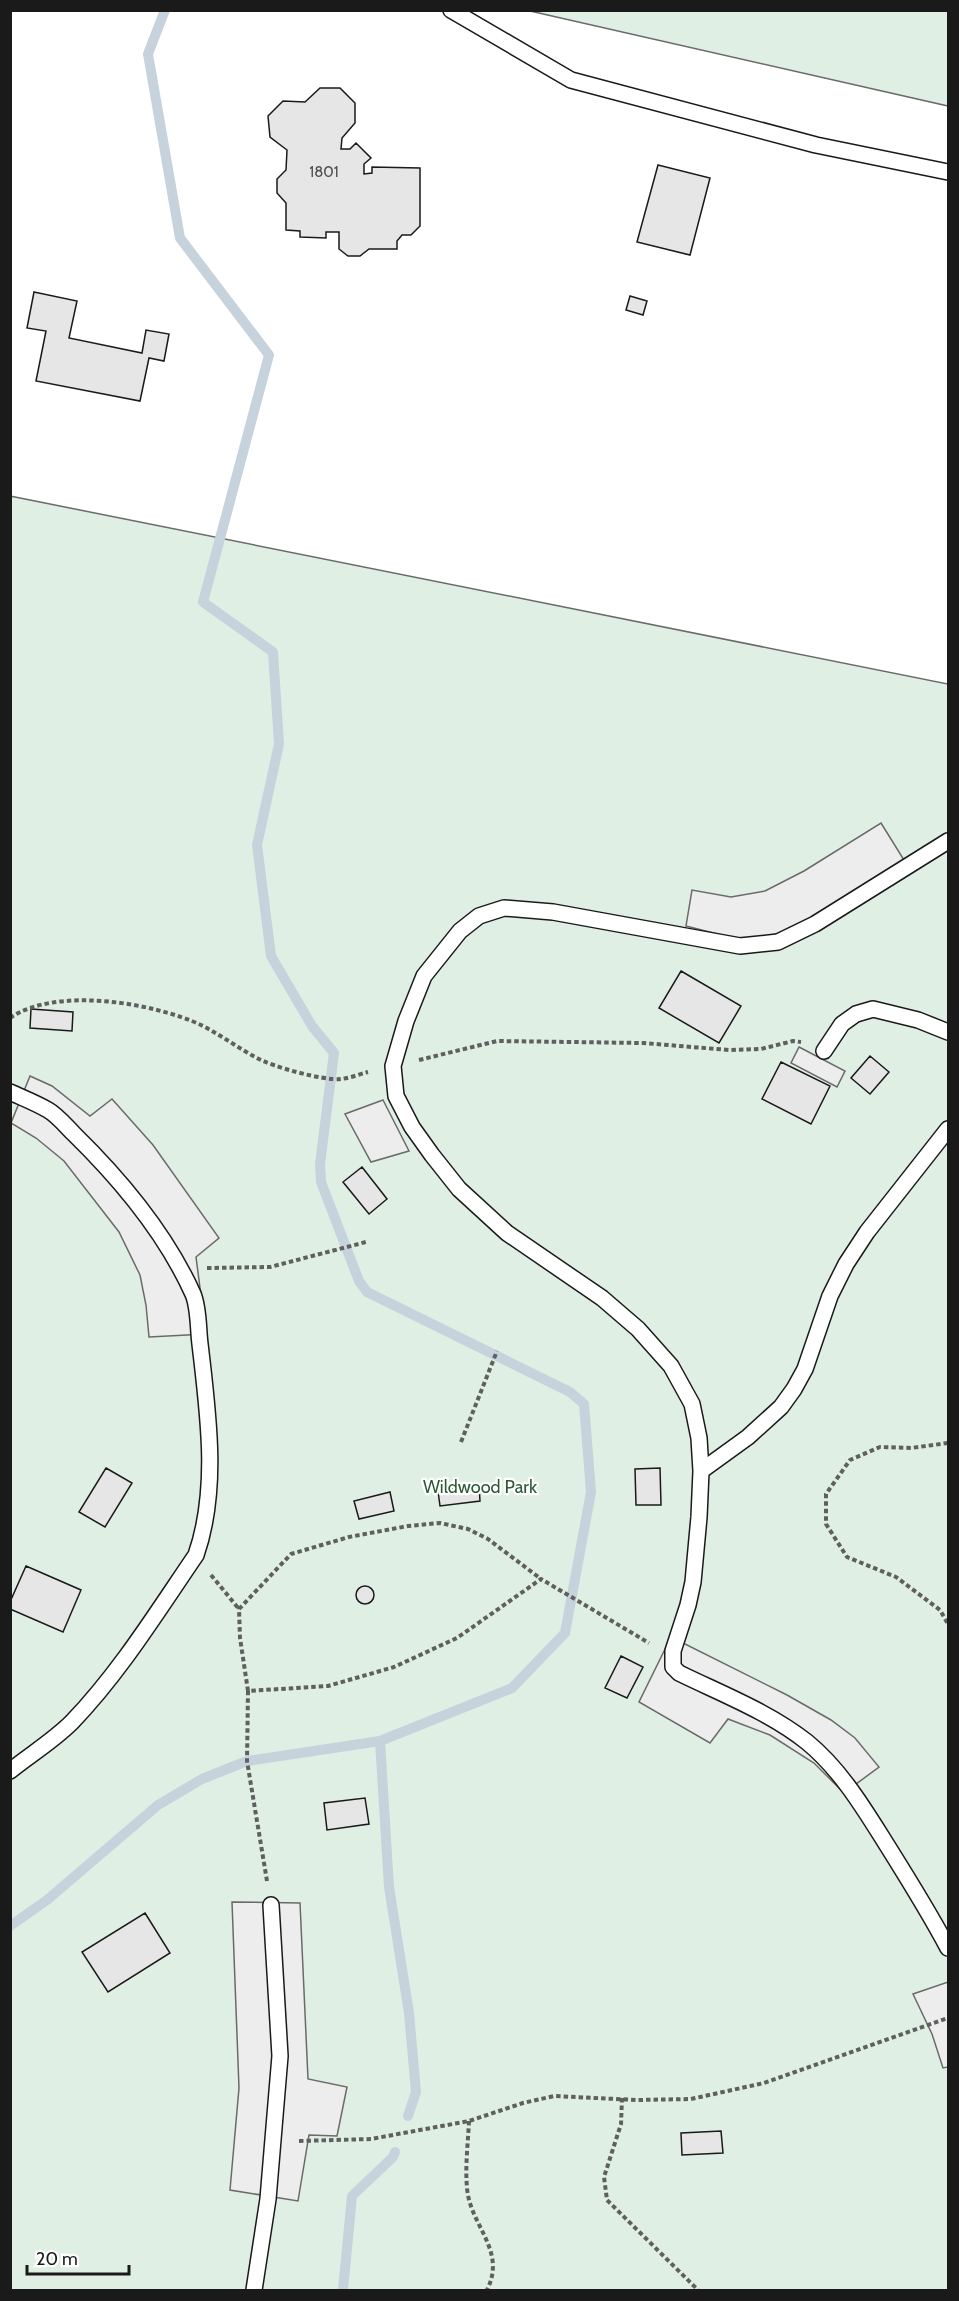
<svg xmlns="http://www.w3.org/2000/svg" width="959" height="2301" font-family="Cabin,sans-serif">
  <rect width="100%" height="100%" fill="#fff"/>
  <path fill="#e0efe3" stroke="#6a6a6a" stroke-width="1.5" d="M530,11H948V106Z
    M10,496L948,684V2290H11Z"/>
  <path fill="#ededed" stroke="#6a6a6a" stroke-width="1.5" d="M881,823L904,860L796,928L759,939L733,938L686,926L692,890L731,897L765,891L804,871Z
    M799,1047L845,1071L837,1087L791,1063Z
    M30,1076L52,1086L90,1116L112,1099L153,1145L219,1238L196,1257L206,1334L149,1337L146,1305L140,1275L119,1232L64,1161L36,1138L11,1123Z
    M383,1100L409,1151L371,1162L345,1114Z
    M671,1637L787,1695L831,1720L855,1738L879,1767L844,1793L814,1763L770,1735L728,1719L710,1743L639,1702Z
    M232,1902L300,1903L308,2079L347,2087L337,2136L309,2135L298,2201L230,2190L239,2088Z
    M948,1982V2067L943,2068L932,2034L913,1994Z"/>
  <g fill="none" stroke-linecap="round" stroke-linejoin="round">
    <path stroke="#c6d2dc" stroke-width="10" d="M165,10L148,54L180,238L269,355L203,602L273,652L279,744L257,845L271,956L312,1026L334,1053L320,1164L321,1182L359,1281L367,1292L570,1392L584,1404L591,1492L565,1633L512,1688L380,1741L389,1887L409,2013L416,2092L408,2116
      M10,1926L47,1900L158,1805L202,1779L247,1761L380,1741
      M343,2290L352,2196L393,2157L395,2152"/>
  </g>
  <path fill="#e6e6e6" stroke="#1a1a1a" stroke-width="1.5" d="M320,88H340L355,103V123L342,138L341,149H350L356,143L371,158L364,164V174L372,173V167L420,168V226L411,235H402L397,241V249H369L360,256H348L339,249V232H326V238L300,237V231L286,230V203L277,193V179L286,170L287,150L270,137L268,116L283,101L305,102Z
    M658,165L710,178L690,255L637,242Z
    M34,292L77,301L69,338L142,353L146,330L169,334L164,361L149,358L140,401L36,381L46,331L27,328Z
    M630,296L647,301L643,315L626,310Z
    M681,971L741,1006L719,1043L659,1008Z
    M31,1009L73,1012L72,1031L30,1028Z
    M870,1056L889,1072L870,1094L851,1078Z
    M781,1062L830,1086L811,1124L762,1099Z
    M362,1167L387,1199L369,1214L343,1182Z
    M106,1468L132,1483L105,1527L79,1512Z
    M660,1468L661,1505H636L635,1469Z
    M479,1486L480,1501L440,1506L438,1491Z
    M390,1492L394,1511L359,1519L354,1501Z
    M26,1566L81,1590L63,1632L10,1609V1602Z
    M356 1595a9 9 0 1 1 18 0a9 9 0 1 1-18 0Z
    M621,1656L643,1667L627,1698L605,1688Z
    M365,1798L369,1824L327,1830L324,1803Z
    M145,1913L170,1953L108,1992L82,1952Z
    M721,2131L723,2153L682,2155L681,2133Z"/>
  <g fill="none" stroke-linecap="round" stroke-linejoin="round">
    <g stroke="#1a1a1a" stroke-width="18">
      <path id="lane" d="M451,10L571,80L816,145L948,172
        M948,841L815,924L778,942L740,946L553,912L504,908L479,916L460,931L424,976L406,1021L393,1066L396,1096L412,1127L432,1155L459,1189L507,1233L602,1298L638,1329L671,1366L692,1404L699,1438L701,1471L699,1517L693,1582L688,1605L673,1651V1667L679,1673C722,1694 769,1712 807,1742C840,1769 863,1807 885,1842C907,1877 929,1912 948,1948
        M824,1051L842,1024L856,1014L873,1009L918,1020L948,1032
        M10,1092C23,1098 36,1103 48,1110C57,1115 66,1126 74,1134C121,1180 166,1234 193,1294C199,1308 198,1329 200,1344C208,1413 219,1489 196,1555C157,1612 120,1672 72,1722C53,1741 31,1754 10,1771
        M701,1471L748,1437L781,1407L794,1389L805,1369L830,1296L846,1264L867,1232L948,1129
        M254,2290L268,2199L280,2056L271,1905"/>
    </g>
    <path stroke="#5f5f5f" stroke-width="4" stroke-dasharray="4.5 3" stroke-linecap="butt" d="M10,1018C56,986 154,1003 201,1025C221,1035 238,1048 257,1058C273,1067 324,1081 341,1079C350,1078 360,1074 368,1072
      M419,1060L497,1041L643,1043L729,1050L761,1049L793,1041L801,1042
      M207,1268L270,1267L366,1242
      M461,1442L497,1351
      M948,1443L911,1448L880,1447L850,1460L826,1494V1524L847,1557L896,1577L940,1610L948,1624
      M211,1575L239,1609
      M248,1691L240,1638L239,1609L291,1554L349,1537L408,1526L440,1523L468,1529L488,1539L541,1579
      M267,1881L247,1761L248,1691L328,1686L394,1667L457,1638L541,1579L649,1643
      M622,2098L621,2124L604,2177L607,2200L698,2290
      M469,2121C468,2143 465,2166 467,2188C470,2226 507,2250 487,2290
      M299,2141L371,2139L469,2121L523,2103L554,2096L637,2100L691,2099L764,2083L948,2018"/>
    <use href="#lane" stroke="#fff" stroke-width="15"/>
  </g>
  <g text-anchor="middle" stroke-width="4.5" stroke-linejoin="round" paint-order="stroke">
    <g font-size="15" fill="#4d4d4d">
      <text x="324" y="177">1801</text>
    </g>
    <g font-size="18" fill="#2b5a34" stroke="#fff">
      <text x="480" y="1493">Wildwood Park</text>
    </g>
  </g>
  <rect width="959" height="2301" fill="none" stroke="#1a1a1a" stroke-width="24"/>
  <path d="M27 2265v9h102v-9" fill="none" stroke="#1a1a1a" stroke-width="3"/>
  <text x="36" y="2265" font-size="18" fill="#1a1a1a" stroke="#ffffff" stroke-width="4.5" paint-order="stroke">20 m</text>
</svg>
